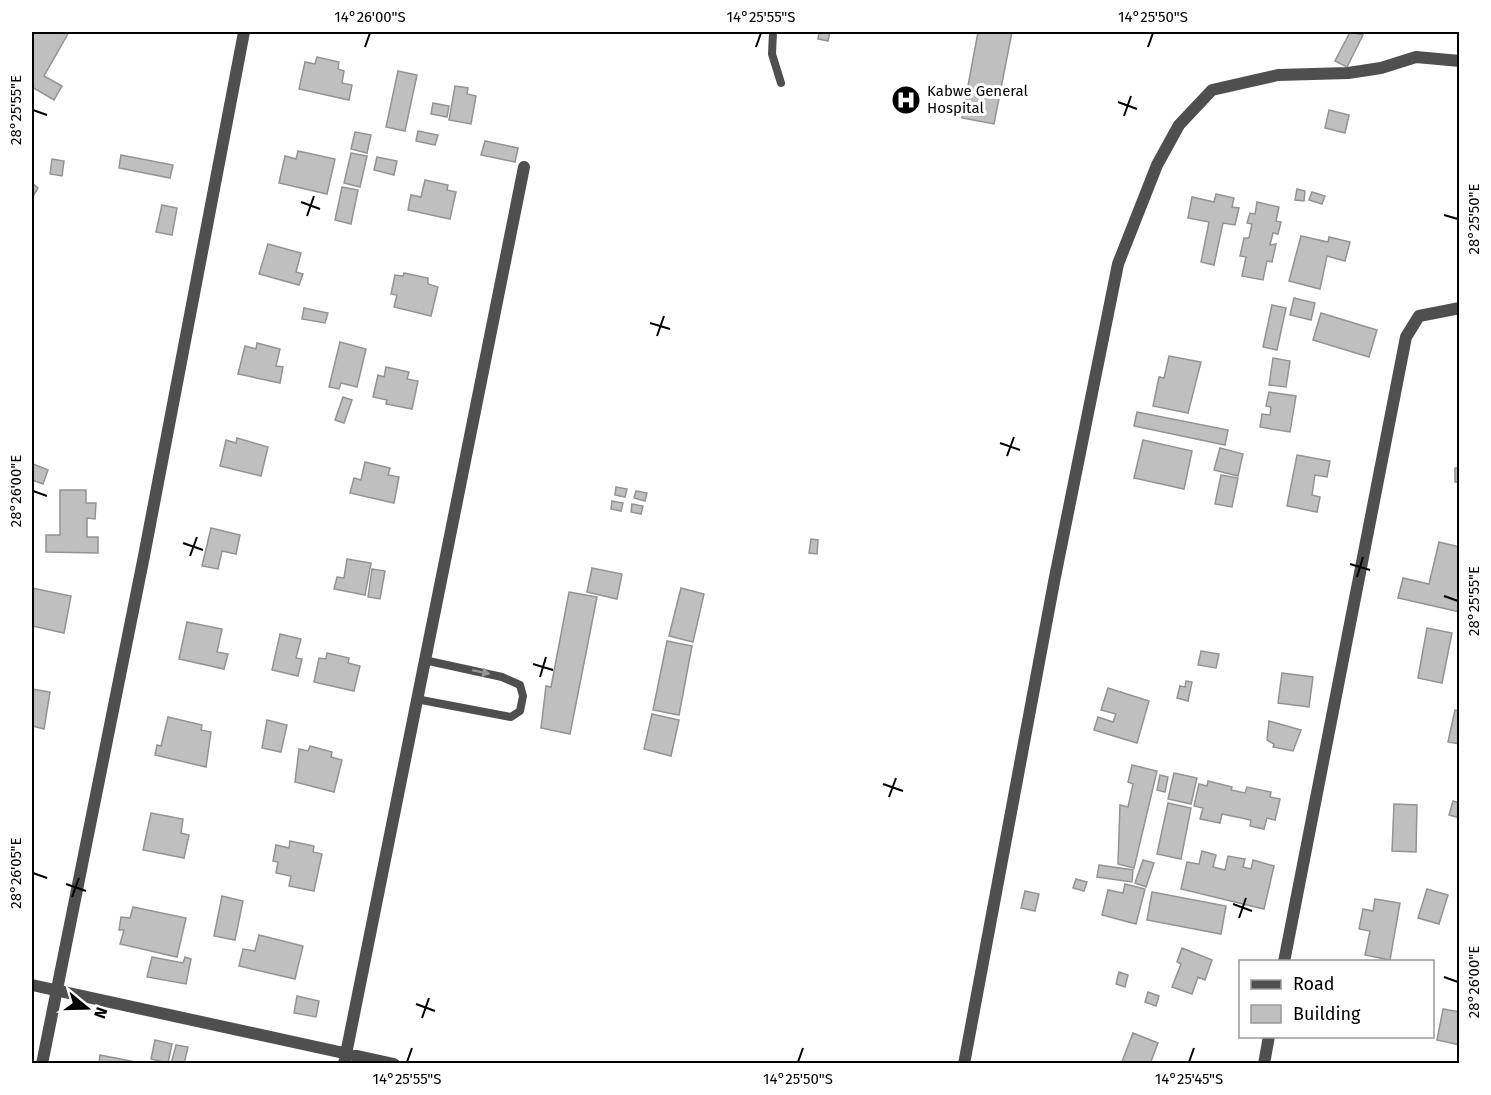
<svg xmlns="http://www.w3.org/2000/svg" width="1491" height="1095" font-family="'Fira Sans',sans-serif">
  <rect width="100%" height="100%" fill="#fff"/>
  <path fill="#bfbfbf" stroke="#939393" stroke-width="1.5" d="M32,32H69L44,76L62,86L54,100L32,87Z
    M819,32H830L828,41L818,39Z
    M978,32H1012L994,124L962,118Z
    M1350,32L1363,35L1347,67L1335,61Z
    M317,57L339,62L338,69L344,71L342,83L352,85L349,100L299,89L305,62L315,64Z
    M398,71L417,75L405,131L386,127Z
    M455,86L468,88L467,94L476,96L471,124L449,120Z
    M433,103L449,106L447,117L431,114Z
    M1329,110L1349,115L1345,133L1325,128Z
    M418,131L438,135L435,145L416,141Z
    M355,132L371,135L367,153L351,149Z
    M485,141L518,148L515,162L481,155Z
    M298,151L335,159L327,194L279,183L285,156L296,159Z
    M351,153L367,156L360,187L344,183Z
    M121,155L173,165L170,178L119,168Z
    M377,157L397,161L394,175L374,170Z
    M52,159L64,161L62,176L50,174Z
    M425,180L448,185L447,190L456,192L450,219L408,210L411,195L421,197Z
    M32,183L38,188L32,198Z
    M342,187L358,190L351,224L335,220Z
    M1297,189L1305,191L1304,201L1295,200Z
    M1312,192L1325,196L1322,204L1309,200Z
    M1216,194L1234,198L1232,207L1239,208L1235,225L1223,223L1214,265L1201,262L1209,222L1188,218L1192,197L1214,202Z
    M1257,202L1279,207L1276,221L1281,222L1278,234L1273,233L1270,245L1276,244L1272,262L1267,261L1263,280L1242,276L1246,257L1240,256L1244,238H1249L1252,224L1247,223L1250,213L1255,214Z
    M162,205L177,208L172,235L156,232Z
    M1301,236L1328,242L1329,237L1350,242L1345,261L1327,256L1320,289L1289,281Z
    M268,244L301,253L296,272L303,274L299,285L259,274Z
    M404,273L428,278V284L438,287L431,316L394,307L397,295L391,294L395,275L403,276Z
    M1294,298L1315,303L1311,320L1290,315Z
    M1272,305L1286,308L1277,350L1263,347Z
    M304,308L328,313L325,323L302,319Z
    M1321,313L1377,330L1369,357L1313,340Z
    M340,342L366,349L357,387L341,383L339,389L329,387Z
    M257,343L280,349L276,366L283,367L280,383L238,374L245,346L256,349Z
    M1169,356L1201,362L1188,413L1153,406L1159,377L1164,378Z
    M1273,358L1290,361L1286,387L1269,385Z
    M386,367L409,372L407,379L418,381L412,409L386,404L387,400L373,397L378,375L384,377Z
    M1269,392L1296,396L1290,432L1260,427L1262,414L1270,415L1271,407L1266,406Z
    M343,397L352,400L344,423L335,420Z
    M1137,412L1228,430L1225,445L1134,426Z
    M237,438L268,447L261,476L220,466L226,440L236,443Z
    M1143,440L1192,451L1184,489L1134,478Z
    M1220,448L1243,454L1238,476L1214,470Z
    M1297,455L1330,461L1327,477L1315,475L1312,495L1320,497L1317,512L1287,506Z
    M365,462L390,468L388,475L399,477L394,503L350,493L354,478L361,480Z
    M33,464L48,470L43,484L32,480Z
    M1455,468H1460V482H1455Z
    M1221,475L1238,478L1232,507L1215,504Z
    M616,487L627,489L625,497L615,495Z
    M60,490H86V503H96L95,519L87,518V537H98V553L46,552V535H60Z
    M636,491L647,493L645,501L634,498Z
    M612,501L623,503L621,511L611,509Z
    M632,504L643,506L641,514L631,512Z
    M211,528L240,535L236,554L222,551L218,569L202,566Z
    M811,539L818,540L817,554L809,553Z
    M1439,542L1460,547V612L1398,598L1403,578L1429,584Z
    M347,559L371,563L365,595L334,589L337,577L344,578Z
    M592,568L622,574L617,599L587,592Z
    M372,569L385,571L380,599L368,597Z
    M32,588L71,596L64,633L32,626Z
    M681,588L704,594L693,642L669,636Z
    M569,592L597,597L570,734L541,728L546,686L551,687Z
    M187,622L222,629L217,652L228,654L224,669L179,659Z
    M1427,628L1452,633L1442,683L1418,678Z
    M280,634L301,639L296,658L302,659L298,676L272,670Z
    M667,641L692,646L679,715L653,710Z
    M1201,651L1219,654L1216,668L1198,665Z
    M327,653L349,658L348,663L360,666L354,691L314,682L319,658L326,659Z
    M1282,673L1313,677L1309,707L1278,703Z
    M1186,681L1192,682L1188,701L1177,698L1180,686L1185,687Z
    M1108,688L1149,701L1137,743L1094,730L1098,717L1113,722L1116,714L1101,710Z
    M32,689L50,692L44,729L32,726Z
    M1455,710L1460,711V744L1448,742Z
    M652,714L679,720L671,756L644,749Z
    M168,717L202,725L201,730L211,732L206,767L155,755L157,745L161,746Z
    M267,720L287,725L281,752L262,748Z
    M1269,721L1301,730L1293,751L1273,747L1274,744L1267,740Z
    M310,746L332,752L331,757L342,760L334,792L295,782L299,749L308,751Z
    M1132,765L1157,771L1134,868L1118,864L1120,805L1128,807L1133,784L1128,782Z
    M1174,773L1197,778L1191,804L1168,799Z
    M1160,775L1168,777L1165,792L1157,790Z
    M1208,781L1232,787L1231,790L1245,793L1247,787L1271,792L1270,797L1280,799L1275,820L1267,818L1264,829L1250,826L1251,820L1222,814L1220,823L1200,819L1203,808L1194,806L1199,784L1207,786Z
    M1453,801L1460,803V818L1449,815Z
    M1168,803L1191,808L1181,859L1157,854Z
    M1394,804L1417,805L1416,852L1392,851Z
    M151,813L183,819L181,833L189,835L184,858L143,850Z
    M290,841L314,846L313,852L322,854L314,891L289,886L291,876L276,873L278,862L273,861L276,845L289,848Z
    M1202,851L1216,855L1213,867L1225,870L1228,856L1245,859L1243,867L1251,869L1253,860L1274,866L1264,909L1181,889L1187,862L1199,864Z
    M1143,860L1154,863L1146,887L1135,883Z
    M1099,865L1133,870L1132,882L1097,877Z
    M1076,879L1087,882L1084,891L1073,888Z
    M1125,884L1145,889L1136,924L1102,915L1108,890L1123,893Z
    M1427,889L1448,895L1439,924L1418,918Z
    M1025,891L1039,894L1035,911L1021,908Z
    M1152,892L1226,906L1221,934L1147,920Z
    M222,896L243,901L235,940L214,936Z
    M1375,899L1400,903L1390,960L1365,955L1370,931L1359,929L1363,909L1373,911Z
    M133,907L186,918L177,957L120,944L124,930H119L121,917L130,918Z
    M259,935L303,946L295,979L239,966L243,949L255,951Z
    M1182,948L1212,960L1205,980L1198,977L1192,994L1172,987L1181,964L1177,962Z
    M152,957L183,963L185,957L191,959L186,984L147,977Z
    M1119,972L1128,975L1125,987L1116,984Z
    M1148,992L1159,996L1156,1006L1145,1002Z
    M297,996L319,1001L316,1017L294,1013Z
    M1443,1009L1460,1012V1045L1437,1040Z
    M1133,1033L1158,1043L1150,1064H1121Z
    M155,1040L172,1044L168,1063L151,1059Z
    M176,1045L188,1047L184,1064H171Z
    M100,1055L141,1063V1064H99Z"/>
  <g fill="none" stroke-linecap="round" stroke-linejoin="round">
    <path stroke="#4f4f4f" stroke-width="8" d="M773,32L772,54L781,83
      M416,699L511,717L520,711L523,696L520,685L502,677L424,660"/>
    <path stroke="#4f4f4f" stroke-width="12" d="M1284,962L1406,337L1419,316L1460,308
      M32,985L394,1064
      M42,1064L144,556L244,32
      M344,1064L524,167
      M964,1064L1054,582L1118,264L1157,165L1179,125L1212,90L1278,75L1348,73L1381,68L1416,57L1460,61
      M1264,1064L1269,1036"/>
  </g>
  <defs><path id="oneway-solid" d="M-6-.8H1V-3.2L6.5 0L1 3.2V.8H-6Z" transform="scale(1.5)"/></defs>
  <use fill="#959595" href="#oneway-solid" transform="translate(481 672) rotate(12)"/>
  <path fill="none" stroke="#000" stroke-width="2" d="M365,47L370,33M756,47L761,33M1148,47L1153,33M1118,102L1137,109M33,110L47,115M1124,116L1131,96M301,202L320,209M1444,215L1458,219M307,216L314,196M650,323L670,329M657,336L664,316M1000,443L1020,450M1007,456L1014,437M33,491L47,496M183,543L203,550M190,556L197,537M1350,564L1370,570M1357,577L1363,557M1444,596L1458,601M533,664L553,670M540,677L546,657M883,784L903,791M889,797L896,778M33,873L47,878M66,884L86,891M72,897L79,878M1233,904L1252,911M1239,918L1246,898M1444,977L1458,982M416,1004L435,1011M422,1018L429,998M407,1062L412,1048M798,1062L803,1048M1189,1062L1194,1048"/>
  <defs>
    <g id="hospital-disc" transform="scale(1.5)"><circle r="9.5" fill="#000" stroke="#fff"/><path d="M-5-5h3v3.5h4V-5h3V5h-3V1.5h-4V5h-3Z" fill="#fff"/></g>
  </defs>
  <g fill-rule="evenodd">
    <use href="#hospital-disc" x="906" y="100"/>
  </g>
  <g text-anchor="middle" stroke-width="6" stroke-linejoin="round" paint-order="stroke">
    <g font-size="15" fill="#000" stroke="#fff" text-anchor="start">
      <text x="927" y="96">Kabwe General<tspan x="927" dy="17">Hospital</tspan></text>
    </g>
  </g>
  <rect width="1491" height="1095" fill="none" stroke="#ffffff" stroke-width="66"/>
  <rect x="1239" y="960" width="195" height="78" fill="#ffffff" stroke="#999999" stroke-width="1.5"/>
  <rect x="1251" y="980" width="30" height="9" fill="#4f4f4f" stroke="#999999" stroke-width="1.5"/>
  <text x="1293" y="990" font-size="18" fill="#000000">Road</text>
  <rect x="1251" y="1005" width="30" height="18" fill="#bfbfbf" stroke="#999999" stroke-width="1.5"/>
  <text x="1293" y="1020" font-size="18" fill="#000000">Building</text>
  <g transform="translate(87 1008) rotate(109)" stroke="#ffffff" stroke-width="4.5" paint-order="stroke">
  <path d="M0-4.5L10 22L0 15L-10 22Z" fill="#000000"/>
  <text y="-9" font-size="16" font-weight="bold" text-anchor="middle" fill="#000000">N</text>
  </g>
  <rect x="33" y="33" width="1425" height="1029" fill="none" stroke="#000" stroke-width="2"/>
  <g font-size="15" text-anchor="middle" fill="#000">
    <text x="370" y="22">14°26'00"S</text>
    <text x="761" y="22">14°25'55"S</text>
    <text x="1153" y="22">14°25'50"S</text>
    <text transform="translate(16 110) rotate(-90)" y="5">28°25'55"E</text>
    <text transform="translate(1474 219) rotate(-90)" y="5">28°25'50"E</text>
    <text transform="translate(16 491) rotate(-90)" y="5">28°26'00"E</text>
    <text transform="translate(1474 601) rotate(-90)" y="5">28°25'55"E</text>
    <text transform="translate(16 873) rotate(-90)" y="5">28°26'05"E</text>
    <text transform="translate(1474 982) rotate(-90)" y="5">28°26'00"E</text>
    <text x="407" y="1084">14°25'55"S</text>
    <text x="798" y="1084">14°25'50"S</text>
    <text x="1189" y="1084">14°25'45"S</text>
  </g>
</svg>
